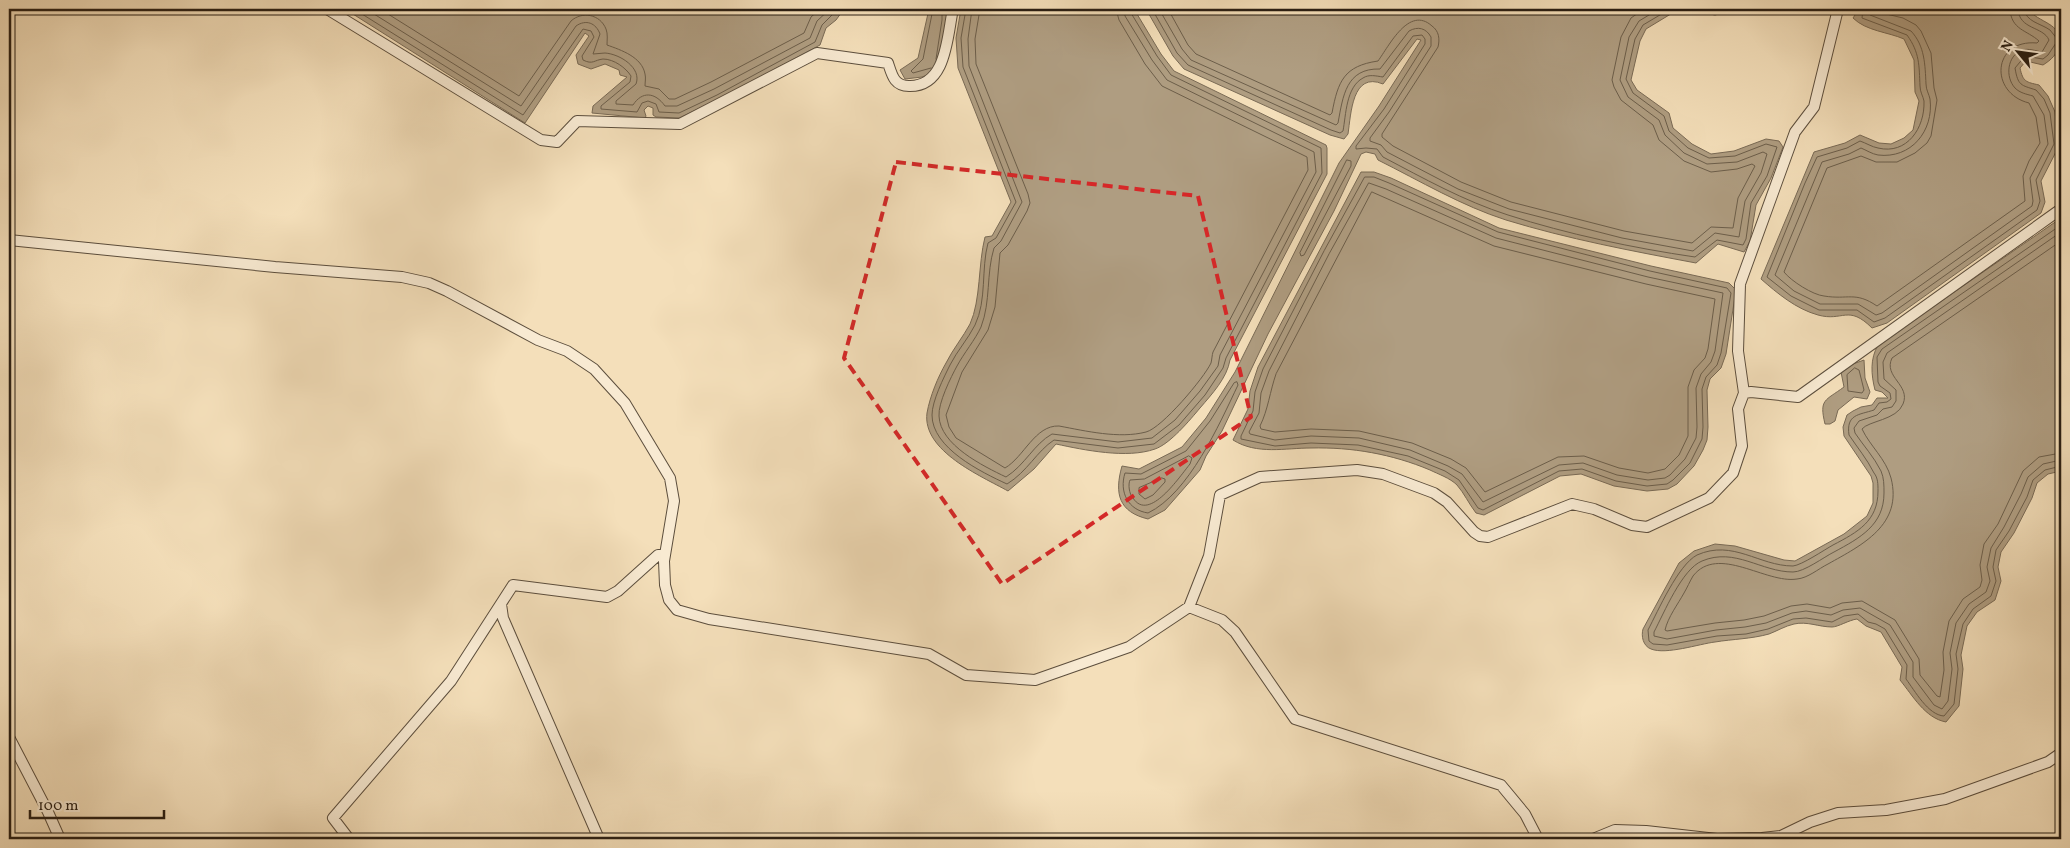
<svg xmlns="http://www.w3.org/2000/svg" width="2070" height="848" font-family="Vollkorn,serif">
  <rect width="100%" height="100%" fill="#f4dfba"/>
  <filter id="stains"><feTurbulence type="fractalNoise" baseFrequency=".004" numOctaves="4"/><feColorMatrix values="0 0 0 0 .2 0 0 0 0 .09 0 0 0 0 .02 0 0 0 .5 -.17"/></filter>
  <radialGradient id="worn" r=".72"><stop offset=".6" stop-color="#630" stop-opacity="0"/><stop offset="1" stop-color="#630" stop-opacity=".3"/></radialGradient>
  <path fill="#af9d81" stroke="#796a55" d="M345,9H844L836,20L826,28L820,45L719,99L679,118L656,117L653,115V108L648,106L644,110L646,116L645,118L592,113L593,106L627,77L620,75L619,70L605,64L591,69L578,64L576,55L589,36L585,33L525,123Z
    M929,9H947V20L937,71L922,77L905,79L900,70L918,58Z
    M961,9H1134L1161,54L1174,71L1326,145L1327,148V174L1230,360C1227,378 1212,394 1200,408C1190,420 1170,444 1155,449C1127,459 1084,450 1056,444L1034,469L1008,491C981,476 922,451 927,413C930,396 938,377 946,363C953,349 963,337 970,324C981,300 978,264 985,237L992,236L1011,202L958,68L956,38Z
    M1146,9H1679L1646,29L1640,41L1631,80L1637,90L1669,113L1673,128L1692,144L1711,154L1734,151L1766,139L1779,141L1783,147L1771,178L1756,205L1750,241L1744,252L1718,244L1696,263C1632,251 1568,239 1506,220C1462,206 1420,181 1378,160L1375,154L1366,152L1361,154L1334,211L1268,334L1222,431L1206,456L1200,470L1165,510L1148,519C1119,512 1114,494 1122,466L1139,469L1182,447L1206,418L1235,372L1339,163L1379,106L1421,40L1417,39L1383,84C1352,71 1351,114 1348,134L1344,139L1330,135L1184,69L1173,56Z
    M1684,9H1739L1715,15Z
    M1859,9H2028C2038,23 2063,23 2059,44C2058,54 2051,60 2043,65L2026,61L2020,68C2023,82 2026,82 2039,85L2048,96L2055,112L2059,146L2041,181L2045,202L2041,213L1887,323L1872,328C1848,304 1843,322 1818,315C1796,309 1777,293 1761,279L1814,152L1845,143L1860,135L1879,143L1891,144L1904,138L1913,130L1919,101L1915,92L1914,60L1904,39C1888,32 1866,31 1853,18Z
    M1361,172H1374L1391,178L1499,228L1651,266L1729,283L1736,290L1726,354L1721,368L1710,379L1707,390L1708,427L1707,440L1703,450L1694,466L1677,484L1668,489L1647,491L1614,486L1581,474L1560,476L1484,515L1476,513C1469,504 1464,493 1457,485C1450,478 1438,474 1430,470C1392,454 1352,447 1311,448C1285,448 1257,455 1233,440L1248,409L1250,391L1258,367Z
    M2061,218V471L2048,474L2037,483L2032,498L2014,533L2001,552L1998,567L2001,581L1995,600L1977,612L1967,626L1961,655L1963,669L1959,706L1946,722C1925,718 1913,696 1900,680L1902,667L1881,632L1866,626L1857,619C1849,620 1838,627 1832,627C1819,627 1807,621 1794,624C1785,626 1777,631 1769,634C1751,639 1733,639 1715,642C1699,644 1666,655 1651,649C1643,646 1641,636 1643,629L1679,563L1694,551L1715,544L1735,546L1784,560L1795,561L1844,534L1867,516L1873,503V483L1871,476L1844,436L1843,427L1847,415L1853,411L1861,407L1872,405L1877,398H1888L1882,392L1875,390C1871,374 1870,359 1878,345Z
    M1864,360L1865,378L1870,392L1867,399L1854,397L1838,410L1835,421L1830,424H1825C1819,399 1825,401 1844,387L1841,372L1853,364Z"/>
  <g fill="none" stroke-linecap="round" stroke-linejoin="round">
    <path stroke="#6c5e4a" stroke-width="1" d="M354,9L523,115L583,29L591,31L594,37L582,56L583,60C593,65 594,60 603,59C614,59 626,68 631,76L630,82L601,106V109L637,112L642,103L648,101L656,104L659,112L679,113L717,95L815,42L822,25L838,9
      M366,9L521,106L576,26C586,19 596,23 600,34L593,54C597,54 601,53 605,53C620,54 642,68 636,84L616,101V104L633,105C642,91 655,92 665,106H677L714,89L810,38L817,21L830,9
      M380,9L519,96L571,21C582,11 600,14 606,29C608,34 607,40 607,45C621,50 642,57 645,74C646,78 645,82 645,86L659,89L669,99H675L711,82L804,33L811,17L820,9
      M966,9L961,38L963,67L1016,202L996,238L988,243C981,269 987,300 975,325C968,339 957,351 950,365C944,377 932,401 932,415C932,448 981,472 1007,484C1027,472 1037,451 1054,440L1118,448L1154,444L1179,425L1205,395L1223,368L1226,358L1322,173L1321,148L1171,75L1157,56L1131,13L1130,9
      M972,9L968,39L969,66L1022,202L1001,241L994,248C986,274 991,301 981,327C975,340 964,353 957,366C951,377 938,403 939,416C940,445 983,466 1006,477C1025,465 1034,444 1052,434L1118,442L1152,438L1175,420L1200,391L1218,366L1220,355L1316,172L1314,152L1167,80L1152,60L1125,16L1124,9
      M980,9L975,39L976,64L1028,194L1030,203L1027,211L1008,245L1000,253L995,307L988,330L962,372L946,415L949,427L956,438L1005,468C1024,457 1035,425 1059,426C1086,431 1119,439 1146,432C1162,428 1204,378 1211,363C1212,359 1212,355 1213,352L1308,170L1307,157L1162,86L1145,64L1119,20L1116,9
      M1152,9L1177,53L1188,65L1331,130L1340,133L1343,131C1346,115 1346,87 1363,78C1369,74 1376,76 1383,77L1413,36L1422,35L1425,39V44L1384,109L1356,146V149L1366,148L1377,149L1383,157C1423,178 1464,201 1508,215C1567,234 1633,248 1695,257L1717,240L1743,245L1746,239L1751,203L1767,176L1777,147L1766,144L1735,156L1709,158L1688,148L1669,131L1664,116L1633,93L1626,79L1635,39L1643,25L1670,9
      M1159,9L1182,49L1191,60L1336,125L1338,123C1343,96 1346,68 1380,69L1409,31C1418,26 1426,28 1431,37V46L1389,112L1370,138V141L1381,145L1387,152L1458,189L1509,209L1622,238L1693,251L1715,233L1739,237L1745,201L1761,173L1767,154L1763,152L1737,162L1707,164L1684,153L1665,135L1659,120L1628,97L1620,80L1629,37L1639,21L1659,9
      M1168,9L1188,45L1196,54L1330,115L1332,113C1338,81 1344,66 1378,61C1389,46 1409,5 1432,26C1439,31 1440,39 1438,47L1382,134V137L1393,146L1461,182L1511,202L1624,231L1692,243L1711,227L1733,228L1738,198L1755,166L1752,164L1737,169L1711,172L1684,161L1659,140L1653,125L1621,100L1614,87L1612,80L1621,37L1631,18L1644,9
      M1863,9L1862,18L1907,35C1920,53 1919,66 1920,86C1920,92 1923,96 1924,101C1925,128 1907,155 1878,148C1872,147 1866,143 1860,141L1847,148L1817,157L1805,183L1767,277L1791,296L1819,310H1857L1874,322L1885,318L2037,210L2040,201L2036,180L2054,144L2050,113L2044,99L2036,90C2021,85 2018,86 2015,68L2025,56L2043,59L2048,55L2058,40C2055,37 2053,33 2050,30C2040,23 2026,22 2024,9
      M1869,9L1870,15L1911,31C1925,46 1925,65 1926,84C1926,90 1929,94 1930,99C1934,131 1911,159 1878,155C1872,154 1866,150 1861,148L1849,154L1822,162L1775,275L1794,291L1820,304H1858L1876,315L1882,313L2032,206L2033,201L2030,178L2048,144L2044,115L2033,96C2026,94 2020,93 2015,88C2005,77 2007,56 2022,50C2028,48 2036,51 2042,52L2049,40C2043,26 2019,30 2018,9
      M1877,9L1882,13L1903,18L1916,25L1921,31L1931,53L1934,88L1937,100L1931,136L1927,143L1915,153L1897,162H1876L1861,156L1827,168L1784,272C1791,281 1813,295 1824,296C1848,300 1855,291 1877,306L2025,201L2023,176L2029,161L2040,143L2036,117L2029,103C1989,93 1992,39 2037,43L2039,41C2027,30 2011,30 2010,9
      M936,59L942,20V9
      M931,68L913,73L911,71L923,59L933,9
      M1347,160L1351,161V166L1304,255L1301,256L1300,253Z
      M1365,177H1374L1389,183L1498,232L1650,271L1727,288L1731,293L1721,353L1717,365L1706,377L1702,389L1703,427L1702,439L1690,463L1673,480L1667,484L1647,486L1616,481L1582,469L1559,471L1483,510L1478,508L1459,480L1445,471L1408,456L1358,445L1311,443L1275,446L1241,439V436L1253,411L1255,392L1263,369L1324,251Z
      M1369,183L1386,189L1496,238L1648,277L1723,293L1715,351L1711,362L1701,374L1696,388L1697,427L1696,438L1685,459L1670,475L1665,478L1648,480L1617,475L1583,463L1559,465L1483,502L1462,474L1448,466L1410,450L1359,438L1311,436L1275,440L1250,434L1249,432L1259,413L1261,393L1269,371L1329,254Z
      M1372,192L1494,246L1646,284L1715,299L1708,349L1705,358L1694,370L1688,387V436L1679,455L1665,469L1648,473L1619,468L1584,456L1558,457L1485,492L1466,468L1451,459L1412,443L1359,431L1311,429L1275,432L1261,429L1260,426C1268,410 1270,391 1276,374Z
      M2061,225L1882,349L1877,357L1878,382L1880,386L1890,393L1891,399L1887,402L1879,403L1874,410C1859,415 1846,414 1849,435C1857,447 1867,459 1874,473C1878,478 1878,484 1878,491C1878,521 1858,532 1833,545C1824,550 1802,565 1793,566C1759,566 1733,539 1697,555C1678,565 1658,611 1648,630L1649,641L1653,644L1667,645L1717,636L1746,634L1768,629L1793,619L1806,618L1832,622L1844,616L1858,614L1868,622L1876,624L1885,629L1907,665L1906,679C1915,691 1928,715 1944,716L1954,704L1958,669L1956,654L1963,624L1973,609L1991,596L1996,581L1993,567L1996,550L2009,531L2027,497L2033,480L2045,470L2061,466
      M2061,232L1887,353L1883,362L1884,379L1896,390V401L1892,407L1883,409L1877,415L1859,421L1854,428L1855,433C1863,445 1874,457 1881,471C1884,478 1884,485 1884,493C1884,525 1860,538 1834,552C1824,557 1804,572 1793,572C1761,572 1735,547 1702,561C1682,569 1664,613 1654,632V636L1667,639L1716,630L1745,627L1766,623L1792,613L1806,611L1831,615L1843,610L1860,608L1890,625L1913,662V677L1934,705L1942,709L1948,701L1952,669L1950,653L1956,623L1969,604L1986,592L1990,581L1987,567L1991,548L2004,527L2021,494L2028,477L2043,464L2061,460
      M2061,241L1892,358C1883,377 1911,385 1903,404C1897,420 1868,421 1862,429C1870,446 1886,459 1891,478C1903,525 1862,545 1828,564C1818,569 1808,578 1797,579C1766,584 1718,544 1693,576C1690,581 1687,588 1684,593C1678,604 1668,617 1665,630L1667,631L1715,623L1744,620L1764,616L1791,606L1807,604L1830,608L1842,603L1862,601L1895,620L1919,659L1920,675L1937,696L1940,697L1944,670L1943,652L1949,621L1963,599L1980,587L1982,580L1980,565L1984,544L1998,524L2023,471L2039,457L2061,453
      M1855,368L1859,370L1864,390L1862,393L1848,391L1847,375Z
      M1237,382L1238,385C1219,425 1189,493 1148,513C1128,510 1119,492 1125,473L1141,474L1186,451L1210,421L1234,383Z
      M1189,456L1192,458L1190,464C1180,476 1149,523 1133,498C1129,494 1128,484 1130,480L1144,479Z
      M1162,478L1165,479V482L1153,495L1145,499L1139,494V488Z"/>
    <g stroke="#5c4e3d" stroke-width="12">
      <path id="minor" d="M327,9L541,140L557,142L577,121L680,124L817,53L888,63C892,75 894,86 909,86C947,87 947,36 953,9
        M9,240L275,267L402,277L429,283L447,291L538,340L567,351L594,369L625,403L670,478L674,501L664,561L665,585L669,600L677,610L709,619L929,654L966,675L1035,680L1129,647L1189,607L1222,620L1235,632L1295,719L1501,785L1525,814L1538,839
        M1744,393L1738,351L1740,284L1795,132L1814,107L1838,9
        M501,604L503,618L599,839
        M1189,607L1209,556L1220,495L1260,477L1357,470L1383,474L1434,493L1447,502L1474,532L1480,536L1488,537L1572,504L1594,509L1632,525L1647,527L1709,498L1733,473L1742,446L1738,409L1744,393L1751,392L1798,397L2061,209
        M9,737L48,812L60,839
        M349,839L333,818L451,681L513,585L607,597L618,591L658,555H665
        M1593,839L1615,830L1646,831L1717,839L1762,838L1781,836L1810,822L1838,813L1886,810L1945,799L2048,762L2061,753"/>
    </g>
    <use href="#minor" stroke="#f8ead2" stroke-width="10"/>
  </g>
  <path fill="none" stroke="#d62828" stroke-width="4" stroke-dasharray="10 6" stroke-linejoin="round" d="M896,162L1198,196L1251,417L1002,584L844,358Z"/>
  <rect width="2070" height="848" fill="none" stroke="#f4dfba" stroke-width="30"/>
  <rect x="10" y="10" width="2050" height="828" fill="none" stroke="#291e13" stroke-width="2.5"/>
  <rect x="15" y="15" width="2040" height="818" fill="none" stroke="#291e13"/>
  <g transform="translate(2018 52) rotate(299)" stroke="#f8ead2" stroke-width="4" paint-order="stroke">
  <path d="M0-4L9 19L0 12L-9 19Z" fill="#291e13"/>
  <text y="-8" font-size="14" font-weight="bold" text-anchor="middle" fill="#291e13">N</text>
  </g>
  <path d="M30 810v8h134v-8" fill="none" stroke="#291e13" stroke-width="2.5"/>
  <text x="38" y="810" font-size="15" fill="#291e13" stroke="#f8ead2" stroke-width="4" paint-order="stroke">100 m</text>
  <rect width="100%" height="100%" filter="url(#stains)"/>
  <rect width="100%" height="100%" fill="url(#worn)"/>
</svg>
